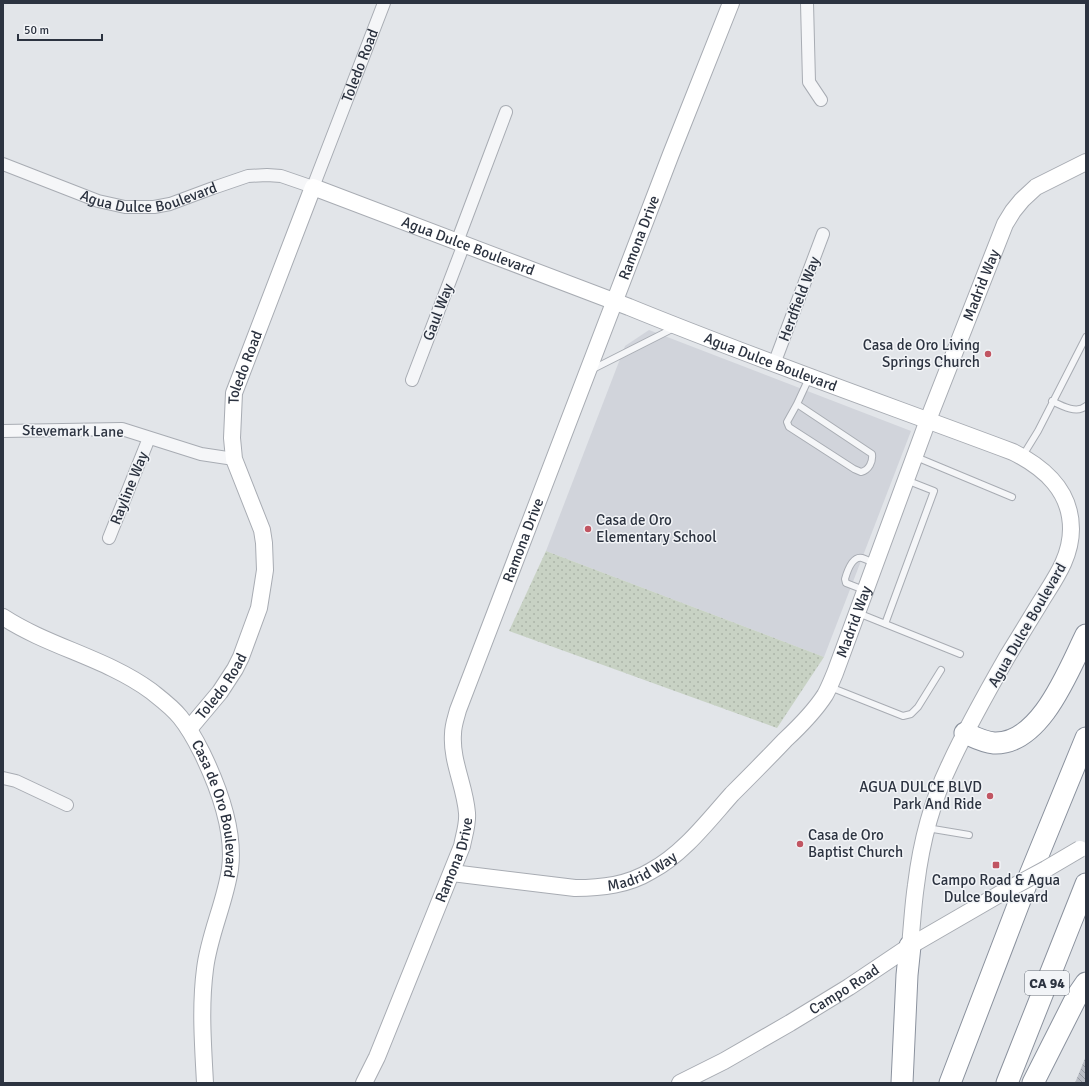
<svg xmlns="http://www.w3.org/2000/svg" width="1089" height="1086" font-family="Signika,sans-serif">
  <defs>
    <pattern id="grass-dots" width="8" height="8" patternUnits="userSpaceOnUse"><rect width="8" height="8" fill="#c8d2c4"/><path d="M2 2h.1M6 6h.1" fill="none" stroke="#acb5a9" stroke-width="1.8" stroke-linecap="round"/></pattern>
    <pattern id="building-back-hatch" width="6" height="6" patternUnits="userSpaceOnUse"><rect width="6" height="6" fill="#babec6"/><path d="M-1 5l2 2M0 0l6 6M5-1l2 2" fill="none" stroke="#979ba2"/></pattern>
  </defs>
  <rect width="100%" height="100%" fill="#e2e5e9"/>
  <path fill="#d1d4db" d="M649,330L911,431L824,657L546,551L625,346Z"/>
  <path fill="url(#grass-dots)" d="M546,551L824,657L777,728L509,631Z"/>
  <path fill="url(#building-back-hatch)" d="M1086,1056V1083H1075Z"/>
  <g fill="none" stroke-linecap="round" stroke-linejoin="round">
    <g stroke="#a8acb3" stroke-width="8">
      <path id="lane" d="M591,370L674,328
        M1052,401C1062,406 1077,414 1086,406
        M797,404L872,454C873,462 869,470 861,472L854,469L789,427L787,422Z
        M797,404L809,378
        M916,457L1012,497
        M1022,457L1038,431L1086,337
        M864,590L846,583L845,579C847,572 852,556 862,558C866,559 871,562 874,563
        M858,613L960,654
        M885,624L934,491L906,480
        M830,687L903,716L911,714L918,707L941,670
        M927,828L969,835"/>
    </g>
    <g stroke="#a8acb3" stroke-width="14">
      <g id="street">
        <path d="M807,3L809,82L821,100"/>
        <path id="s1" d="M3,164L98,201L125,207H154L170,204L213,188L248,176L267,175L281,176L313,187L384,3"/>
        <path d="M457,242L506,112"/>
        <path d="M774,364L823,234"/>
        <path d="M412,380L464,244"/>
        <path d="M3,431L122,429L201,454L234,459"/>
        <path d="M109,538L149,438"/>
        <path d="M3,778L16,781L67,805"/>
      </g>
    </g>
    <g stroke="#a8acb3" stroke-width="18">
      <g id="secondary">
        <path id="s2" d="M3,617C49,647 106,658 151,691C161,699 172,707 180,717C189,728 196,741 202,753C218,786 235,832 230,869C225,903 209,935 205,969C200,1007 203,1045 205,1083"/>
        <path id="s3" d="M189,729L220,692L235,669L241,657L259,608L263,583L265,570L264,543L262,530L234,459L232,438L234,393L313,187L629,307C756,359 885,404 1013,452C1045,468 1071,491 1071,529C1071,558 1054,580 1040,603C1029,621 1018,639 1007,657C987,692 967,727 950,764C932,801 921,844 916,885C913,905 912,926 910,946"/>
        <path id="s4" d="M452,873L575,888C602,888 628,885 651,871C683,854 708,821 732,794C750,776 768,758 785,740C800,726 814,712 825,695C829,688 832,680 835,673L928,420L1005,224L1013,211L1022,200L1036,187L1086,162"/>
        <path id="s5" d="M364,1083L377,1057L462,846C464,835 468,824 467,813C465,786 451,761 453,734C453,725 456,718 458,710L671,154L731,3"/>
        <path id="s6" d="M680,1083L724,1061L790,1023L849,987L910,946L1005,891"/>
      </g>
    </g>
    <g stroke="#8b929e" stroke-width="23">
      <path id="highway" d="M965,733C974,737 983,742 994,743C1041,745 1069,669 1086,635
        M902,1083L907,975L910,946
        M950,1083L1027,882L1086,738
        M1007,1083L1086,884
        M1033,1083L1077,996L1086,983"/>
    </g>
    <use href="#lane" stroke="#f5f6f8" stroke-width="6"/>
    <use href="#street" stroke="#f5f6f8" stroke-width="12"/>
    <use href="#secondary" stroke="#fff" stroke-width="16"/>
    <use href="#highway" stroke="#fff" stroke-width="21"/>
    <g stroke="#a8acb3" stroke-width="18" stroke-linecap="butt">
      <path id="secondary-bridge" d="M1005,891L1046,869L1080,849"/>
    </g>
    <use href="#secondary-bridge" stroke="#fff" stroke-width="16"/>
  </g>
  <g fill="#c15562" stroke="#f2f4f7" stroke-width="1.5">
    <circle cx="988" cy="354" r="4"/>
    <circle cx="588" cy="529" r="4"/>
    <circle cx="990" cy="796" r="4"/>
    <circle cx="800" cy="844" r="4"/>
    <rect x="992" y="861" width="8" height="8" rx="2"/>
  </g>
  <g text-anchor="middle" stroke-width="3" stroke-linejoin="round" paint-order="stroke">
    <rect fill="#f2f4f7" stroke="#676d77" stroke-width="1" x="1025" y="971" width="44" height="24" rx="3"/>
    <g font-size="14" font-weight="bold" fill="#2c3340">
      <text x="1047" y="988">CA 94</text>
    </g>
    <g font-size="15" fill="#2c3340" stroke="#f2f4f7">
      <text dy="5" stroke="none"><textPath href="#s1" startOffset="455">Toledo Road</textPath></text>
      <text dy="5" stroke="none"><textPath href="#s1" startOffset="154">Agua Dulce Boulevard</textPath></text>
      <text dy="5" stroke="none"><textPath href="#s5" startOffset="901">Ramona Drive</textPath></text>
      <text dy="5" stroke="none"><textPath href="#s3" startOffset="749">Agua Dulce Boulevard</textPath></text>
      <text dy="5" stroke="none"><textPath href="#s4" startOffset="890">Madrid Way</textPath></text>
      <text transform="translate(799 299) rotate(-69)" y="5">Herdfield Way</text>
      <text transform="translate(438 312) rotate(-69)" y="5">Gaul Way</text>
      <text dy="5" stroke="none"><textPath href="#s3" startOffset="1073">Agua Dulce Boulevard</textPath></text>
      <text dy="5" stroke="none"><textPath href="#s3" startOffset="390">Toledo Road</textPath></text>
      <text transform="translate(73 431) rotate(1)" y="5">Stevemark Lane</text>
      <text transform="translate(129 488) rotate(-68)" y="5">Rayline Way</text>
      <text dy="5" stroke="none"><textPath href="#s5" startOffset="577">Ramona Drive</textPath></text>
      <text dy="5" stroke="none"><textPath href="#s4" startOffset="530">Madrid Way</textPath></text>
      <text transform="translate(1027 625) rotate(-60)" y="5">Agua Dulce Boulevard</text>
      <text dy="5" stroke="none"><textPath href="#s3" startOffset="54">Toledo Road</textPath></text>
      <text dy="5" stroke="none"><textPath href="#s2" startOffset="305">Casa de Oro Boulevard</textPath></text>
      <text dy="5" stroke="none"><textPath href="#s5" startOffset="241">Ramona Drive</textPath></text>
      <text dy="5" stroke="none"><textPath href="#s4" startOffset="194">Madrid Way</textPath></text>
      <text dy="5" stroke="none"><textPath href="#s6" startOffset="189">Campo Road</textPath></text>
    </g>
    <g font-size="15" fill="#2c3340" stroke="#f2f4f7" text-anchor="end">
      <text x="980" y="350">Casa de Oro Living<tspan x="980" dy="17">Springs Church</tspan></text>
      <text x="596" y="525" text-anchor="start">Casa de Oro<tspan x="596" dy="17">Elementary School</tspan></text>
      <text x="982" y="792">AGUA DULCE BLVD<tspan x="982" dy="17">Park And Ride</tspan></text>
      <text x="808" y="840" text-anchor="start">Casa de Oro<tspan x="808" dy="17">Baptist Church</tspan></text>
      <text x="996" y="885" text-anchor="middle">Campo Road &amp; Agua<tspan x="996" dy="17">Dulce Boulevard</tspan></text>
    </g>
  </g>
  <rect width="1089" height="1086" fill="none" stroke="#2c3340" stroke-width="8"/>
  <path d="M18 34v6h84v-6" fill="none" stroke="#2c3340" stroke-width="2"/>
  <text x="24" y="34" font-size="12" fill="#2c3340" stroke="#f2f4f7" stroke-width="3" paint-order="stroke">50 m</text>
</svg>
